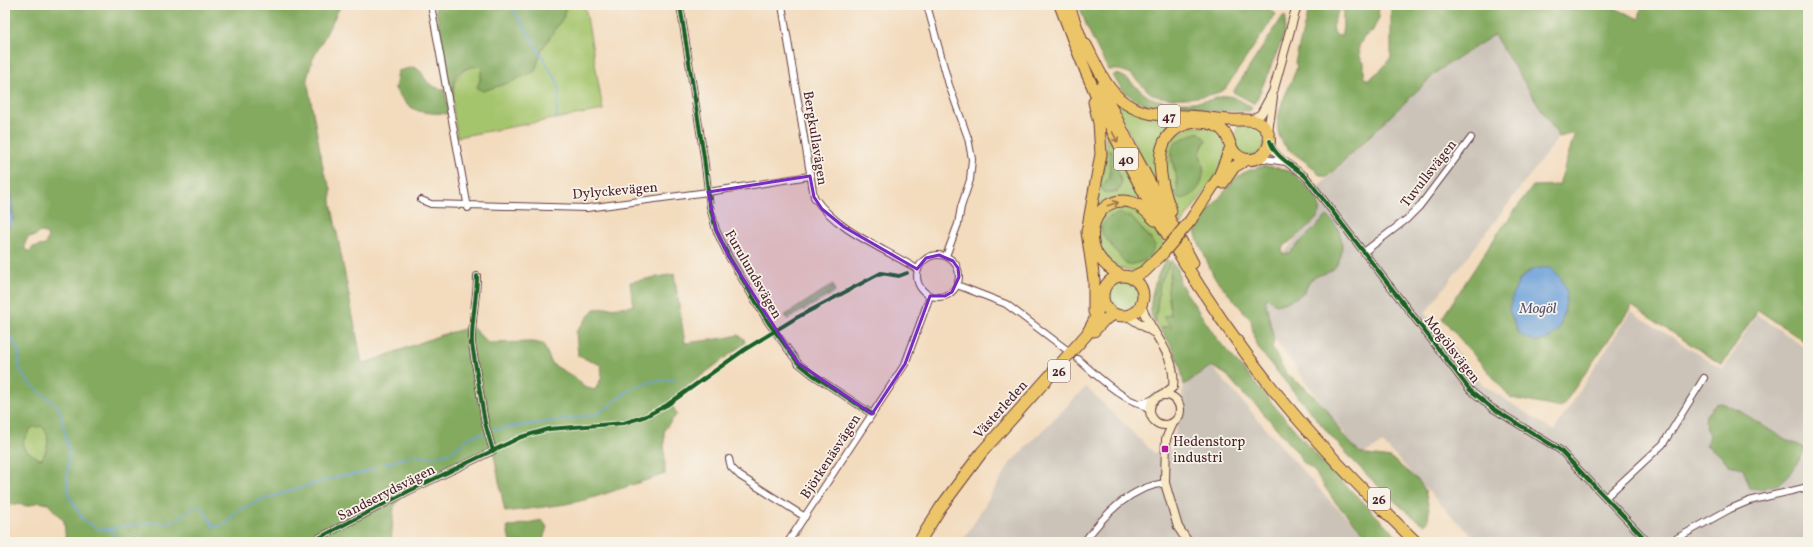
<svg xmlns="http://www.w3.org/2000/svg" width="1813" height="547" font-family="Vollkorn,serif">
  <rect width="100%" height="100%" fill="#f7f3e8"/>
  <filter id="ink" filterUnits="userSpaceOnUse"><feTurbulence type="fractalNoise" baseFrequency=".025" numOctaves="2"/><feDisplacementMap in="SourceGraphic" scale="8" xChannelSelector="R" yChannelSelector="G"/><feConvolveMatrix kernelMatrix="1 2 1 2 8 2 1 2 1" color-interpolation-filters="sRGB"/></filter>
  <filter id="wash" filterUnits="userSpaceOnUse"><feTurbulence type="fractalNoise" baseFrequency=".012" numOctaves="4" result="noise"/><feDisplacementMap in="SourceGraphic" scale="16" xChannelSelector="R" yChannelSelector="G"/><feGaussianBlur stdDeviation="0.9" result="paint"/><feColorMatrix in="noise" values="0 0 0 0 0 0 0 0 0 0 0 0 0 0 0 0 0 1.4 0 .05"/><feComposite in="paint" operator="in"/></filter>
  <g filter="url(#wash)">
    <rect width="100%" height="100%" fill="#f3dbbd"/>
    <path fill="#cbc2b8" d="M1494,35L1559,137L1425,313L1483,385L1554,431L1631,311L1723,370L1757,314L1808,350V542H1479L1446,510L1383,443L1360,456L1277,342L1265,317L1264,291L1276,263L1323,206L1312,193L1439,70Z
      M1211,366L1326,497L1373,542H962L1011,462L1086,387L1154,453L1172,450L1184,385Z"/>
    <path fill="#a5c56d" stroke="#78724c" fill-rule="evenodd" d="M566,5H585L603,110L457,137C455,118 445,80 465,70C471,66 475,65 482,66L480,80L477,88L535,71L542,49L564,16Z
      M1111,95L1187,120L1161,140L1163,200Z
      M1233 140a16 16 0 1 1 32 0a16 16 0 1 1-32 0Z
      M1193,126L1214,128L1225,140L1226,155L1217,175L1180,225L1168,195L1163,153L1175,135ZM1206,140L1200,153L1204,172L1177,187L1176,175L1170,156Z
      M1105,127L1132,186L1142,201C1125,196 1109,196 1095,208C1101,181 1108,154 1105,127ZM1119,175L1122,185L1118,191L1110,193L1105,182L1110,176Z
      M1115,207H1132L1142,213L1165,244L1141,270C1136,270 1130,272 1126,270C1097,262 1085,222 1115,207ZM1132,218L1152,240L1127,265L1103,235Z
      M1172,260L1173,264L1171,267L1168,291L1171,315L1164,316L1172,326L1171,328L1163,327L1161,330L1155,323L1160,283Z
      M1107 295a16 16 0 1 1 32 0a16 16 0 1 1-32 0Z
      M41,426C52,435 48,447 42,459H39L24,449L23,442L31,427Z"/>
    <path fill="#84aa60" stroke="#676446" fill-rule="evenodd" d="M5,5H341L312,61L307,79L324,173L331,188V202L362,363L368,362L441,335L472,327L488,343L533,342L543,344L552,364L576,378L584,387L595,390L602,377L601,365L578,356L576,332L594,309L633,306L630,282L674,274L685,343L725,338L738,335L744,339L745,343L669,400L677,414L664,430L665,474L589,499L566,504L505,512L494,455L488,448L408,486L394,507L391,542H66L64,521L48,504L39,502L28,506L16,504L5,506V234L13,220L11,196L5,194ZM40,232L45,233L48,237L45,245L33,247L29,251L25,250V243L28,237L35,236ZM41,426C52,435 48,447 42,459H39L24,449L23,442L31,428Z
      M435,5H566L564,16L542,49L535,71L511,82L483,91L477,88L480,80L482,67C473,65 459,69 455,78C453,84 454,91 452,97Z
      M1079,5H1263L1276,14L1225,89C1213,98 1165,102 1152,94C1135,82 1134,68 1108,70L1087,27Z
      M1314,5H1341L1333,24L1334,32L1338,36L1341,35C1345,25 1341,15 1344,5H1378L1379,18L1372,32L1364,37L1359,46L1360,57L1364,63V77L1368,80L1382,69L1391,57V5H1608L1639,19L1642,5H1808V344L1758,310L1722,365L1632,306L1561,408L1511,398L1442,318L1498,233L1533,186L1559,185L1575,133L1559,137L1494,35L1439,70L1327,177L1318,174C1310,162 1298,158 1287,148C1264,126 1289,91 1297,67L1295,62L1307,15ZM1530,270L1567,292L1564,313L1519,333L1509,310L1519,280Z
      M1283,16L1286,17L1284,35L1255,104L1233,92Z
      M414,67C424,72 421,74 427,81C431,87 439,88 445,90L449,114C419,112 413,115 395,89L398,71Z
      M1117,74C1133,78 1140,96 1157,100C1174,103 1194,103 1210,100C1215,99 1223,95 1228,96C1236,97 1245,103 1252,108L1250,111H1211L1185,104L1149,105L1132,98L1123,90L1112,76Z
      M1199,132L1206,140C1204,144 1200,150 1200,154C1201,160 1204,166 1203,173C1203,186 1192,201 1177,198C1176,191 1179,186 1177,179C1171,148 1162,145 1199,132Z
      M1109,149L1112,150L1122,185L1118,191L1110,193L1103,192L1102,188L1110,176Z
      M1264,166C1274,167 1284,168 1293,174C1301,179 1324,203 1320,213C1315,224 1291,240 1282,248L1283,254L1289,253L1327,216C1342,227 1347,249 1336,266C1331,274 1318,274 1312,279C1307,283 1308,285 1306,289C1302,297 1284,303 1276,305L1267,297L1265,299L1274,340L1272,348L1287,375L1303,386L1327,409L1341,433L1359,452L1368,455L1391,458L1419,481L1425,490L1429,510L1428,522L1424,525C1364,481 1317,419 1269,362L1259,349L1254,338L1251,320L1214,277L1198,241L1194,228L1235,179C1244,171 1252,169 1264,166Z
      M1121,213L1132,218L1155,245C1150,260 1142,263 1127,265L1103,235L1101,229C1104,219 1111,215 1121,213Z
      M1168,260L1170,263L1160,283L1155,323C1144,308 1157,275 1165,261Z
      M1173,264L1178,269L1180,283L1217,339L1326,466L1403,542H1372L1335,502L1315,472L1301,460L1298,453L1258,407L1242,393L1227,375L1211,366L1184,385L1180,365L1172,347L1161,330L1166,326L1171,328L1172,327L1164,319V316L1171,315L1168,290L1171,267Z
      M833,284L835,292L788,319L784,316Z
      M1721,403C1744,410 1765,429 1787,440C1793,444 1801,444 1806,450L1788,476L1779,484L1760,489L1750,488L1743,468L1729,465L1719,454L1706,445L1709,436L1705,422L1706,415L1716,404Z
      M542,520L547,527L542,542H510L507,527Z"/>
    <path fill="#6da1d9" stroke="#5c6082" d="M5,194L11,196L13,220L5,234Z
      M1541,268H1551L1560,277L1567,292L1564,313L1558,331L1546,340L1535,341L1524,337L1519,333L1509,310C1514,290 1518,272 1541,268Z"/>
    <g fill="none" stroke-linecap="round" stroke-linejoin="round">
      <path stroke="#6da1d9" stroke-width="1.5" d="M511,5L557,81L559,90L556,119
        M5,331L13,340L19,353V366L24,378L59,408L69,452L67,481L70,498L83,519L98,529H107L125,542
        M491,430L594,415C612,407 616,399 630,390C643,381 661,381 676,379
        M385,464L410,456L436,457L454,451L470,437L484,433
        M107,529L148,523H166L175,521L196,506L202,507L214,527L226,524L237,511L261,500L340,476L359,474L376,468"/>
    </g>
  </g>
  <g filter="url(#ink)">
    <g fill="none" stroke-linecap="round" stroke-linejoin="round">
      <g stroke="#633b41" stroke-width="8">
        <path id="street" d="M431,5L468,208
          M680,5L704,157L710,207L716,230L729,257L768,322L798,363L813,375L872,414
          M782,5L814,197C838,232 882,247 917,269
          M927,5L949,85L968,138L972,159L970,180L961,207L958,224L946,256
          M5,7L6,5
          M1270,143C1275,159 1294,166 1306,177L1470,390L1492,408L1560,450L1648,542
          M1258,158L1286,162
          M421,200L431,204L587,208L708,192L810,176
          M1364,252L1407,219L1419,207L1471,138
          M917 276a21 21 0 1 1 42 0a21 21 0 1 1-42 0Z
          M957,285L1006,304L1067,350
          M1078,359C1090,370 1124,401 1139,403C1144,404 1150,400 1154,399
          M1141,404L1150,411
          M729,459L731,467L740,476L805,517
          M1606,497L1663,444L1704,378
          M311,542L409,491L493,451L485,423L472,344C471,321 477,299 477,276
          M788,542L905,364L930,296
          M1084,542C1104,515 1130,487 1165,483
          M1670,542L1730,509L1749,501L1808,487"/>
      </g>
      <g stroke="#633b41" stroke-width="10">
        <path id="secondary" d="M1251,120L1261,114L1273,92L1297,5
          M1268,132L1273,97
          M1141,305C1150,334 1177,353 1173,387L1163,395
          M1126,315L1153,332
          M1150 410a15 15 0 1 1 30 0a15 15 0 1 1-30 0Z
          M1173,423L1166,439L1165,483L1178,527L1188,542"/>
      </g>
      <g stroke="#633b41" stroke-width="13">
        <path id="highway" d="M1060,5C1110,143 1182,274 1273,389C1317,444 1366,494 1416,542
          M1070,9L1087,55
          M1086,45C1096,64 1106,90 1125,103C1148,119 1174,114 1201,117C1211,118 1221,120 1231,120C1240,121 1250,118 1258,122C1266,126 1271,135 1269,144C1266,159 1247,165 1236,154C1230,149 1230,140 1225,133C1217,122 1198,120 1186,124C1148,137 1160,182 1171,211
          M1101,87L1130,146L1193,263
          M1223,183L1234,167L1246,160
          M1190,221L1219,177L1231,147
          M1122,276C1112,271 1103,264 1097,254C1084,230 1100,195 1130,202C1140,204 1148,213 1155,220
          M1103 296a20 20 0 1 1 40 0a20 20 0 1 1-40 0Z
          M1131,278L1145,271L1163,253
          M1094,312V280L1087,232L1101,154L1099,123L1094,102
          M1094,331L1104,320L1115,314
          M919,542L941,507L982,452L1087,334L1094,321L1103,297"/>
      </g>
      <use href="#street" stroke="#fff" stroke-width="6"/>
      <use href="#secondary" stroke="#f8e8c3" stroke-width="8"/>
      <use href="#highway" stroke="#edc569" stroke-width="11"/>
      <g stroke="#633b41" stroke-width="13" stroke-linecap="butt">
        <path id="highway-bridge" d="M1163,253L1190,221"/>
      </g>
      <use href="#highway-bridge" stroke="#edc569" stroke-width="11"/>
      <g stroke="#f7f3e8" stroke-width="6">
        <path id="cycleway" d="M680,5L704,157L710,207L716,230L729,257L768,322L798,363L813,375L872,414
          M1270,141C1275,158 1293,165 1306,177L1470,390L1492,408L1560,450L1648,542
          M477,276C477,299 471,321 472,344L485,423L493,451
          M311,542L409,491L521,437L549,429L624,423L646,416L667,405L744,350L796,318L881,273L899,276L907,273"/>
      </g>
      <use href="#cycleway" stroke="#1b5e20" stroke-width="4"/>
    </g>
    <defs><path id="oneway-shaft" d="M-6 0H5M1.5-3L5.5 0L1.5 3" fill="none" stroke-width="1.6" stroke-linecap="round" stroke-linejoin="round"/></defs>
    <g stroke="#9c724a">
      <use href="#oneway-shaft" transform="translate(1115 137) rotate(63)"/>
      <use href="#oneway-shaft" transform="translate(1113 204) rotate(-17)"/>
    </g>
  </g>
  <path fill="#7b2cbf" fill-opacity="0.2" stroke="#7b2cbf" stroke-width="3" stroke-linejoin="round" d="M810,176L814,197L822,209L844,227L917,269L926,258L939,255L953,261L958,268L959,277L952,292L945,296H930L905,364L872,414L798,363L729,257L716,230L708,192Z"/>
  <rect fill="#b5179e" stroke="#f7f3e8" stroke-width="1.5" x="1161" y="445" width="8" height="8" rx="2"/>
  <g text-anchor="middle" stroke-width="3.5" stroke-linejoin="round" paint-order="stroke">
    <g fill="#f7f3e8" stroke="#7e5f64" stroke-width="1">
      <rect x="1158" y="105" width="22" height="22" rx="3"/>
      <rect x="1114" y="148" width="24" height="22" rx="3"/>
      <rect x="1048" y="360" width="22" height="22" rx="3"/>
      <rect x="1368" y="488" width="22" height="22" rx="3"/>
    </g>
    <g font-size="13" font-weight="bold" fill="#4a1f2b">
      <text x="1169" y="121">47</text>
      <text x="1126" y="164">40</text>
      <text x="1059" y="376">26</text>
      <text x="1379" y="504">26</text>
    </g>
    <g font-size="14" fill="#4a1f2b" stroke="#f7f3e8">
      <text transform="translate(816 138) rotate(81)" y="5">Bergkullavägen</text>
      <text transform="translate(1428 173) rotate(-52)" y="5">Tuvullsvägen</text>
      <text transform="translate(615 190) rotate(-5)" y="5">Dylyckevägen</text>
      <text transform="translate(754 274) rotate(60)" y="5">Furulundsvägen</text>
      <text transform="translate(1453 349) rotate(52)" y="5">Mogölsvägen</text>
      <text transform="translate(1000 409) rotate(-48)" y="5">Västerleden</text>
      <text transform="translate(830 456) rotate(-57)" y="5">Björkenäsvägen</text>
      <text transform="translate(386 492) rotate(-27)" y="5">Sandserydsvägen</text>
    </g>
    <g font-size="14" fill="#4a1f2b" stroke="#f7f3e8" text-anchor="start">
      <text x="1173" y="446">Hedenstorp<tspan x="1173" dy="16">industri</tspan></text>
    </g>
    <g font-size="15" font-style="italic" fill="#585371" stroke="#f7f3e8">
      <text x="1538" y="313">Mogöl</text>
    </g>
  </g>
  <rect width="1813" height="547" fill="none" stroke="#f7f3e8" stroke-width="20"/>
</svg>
